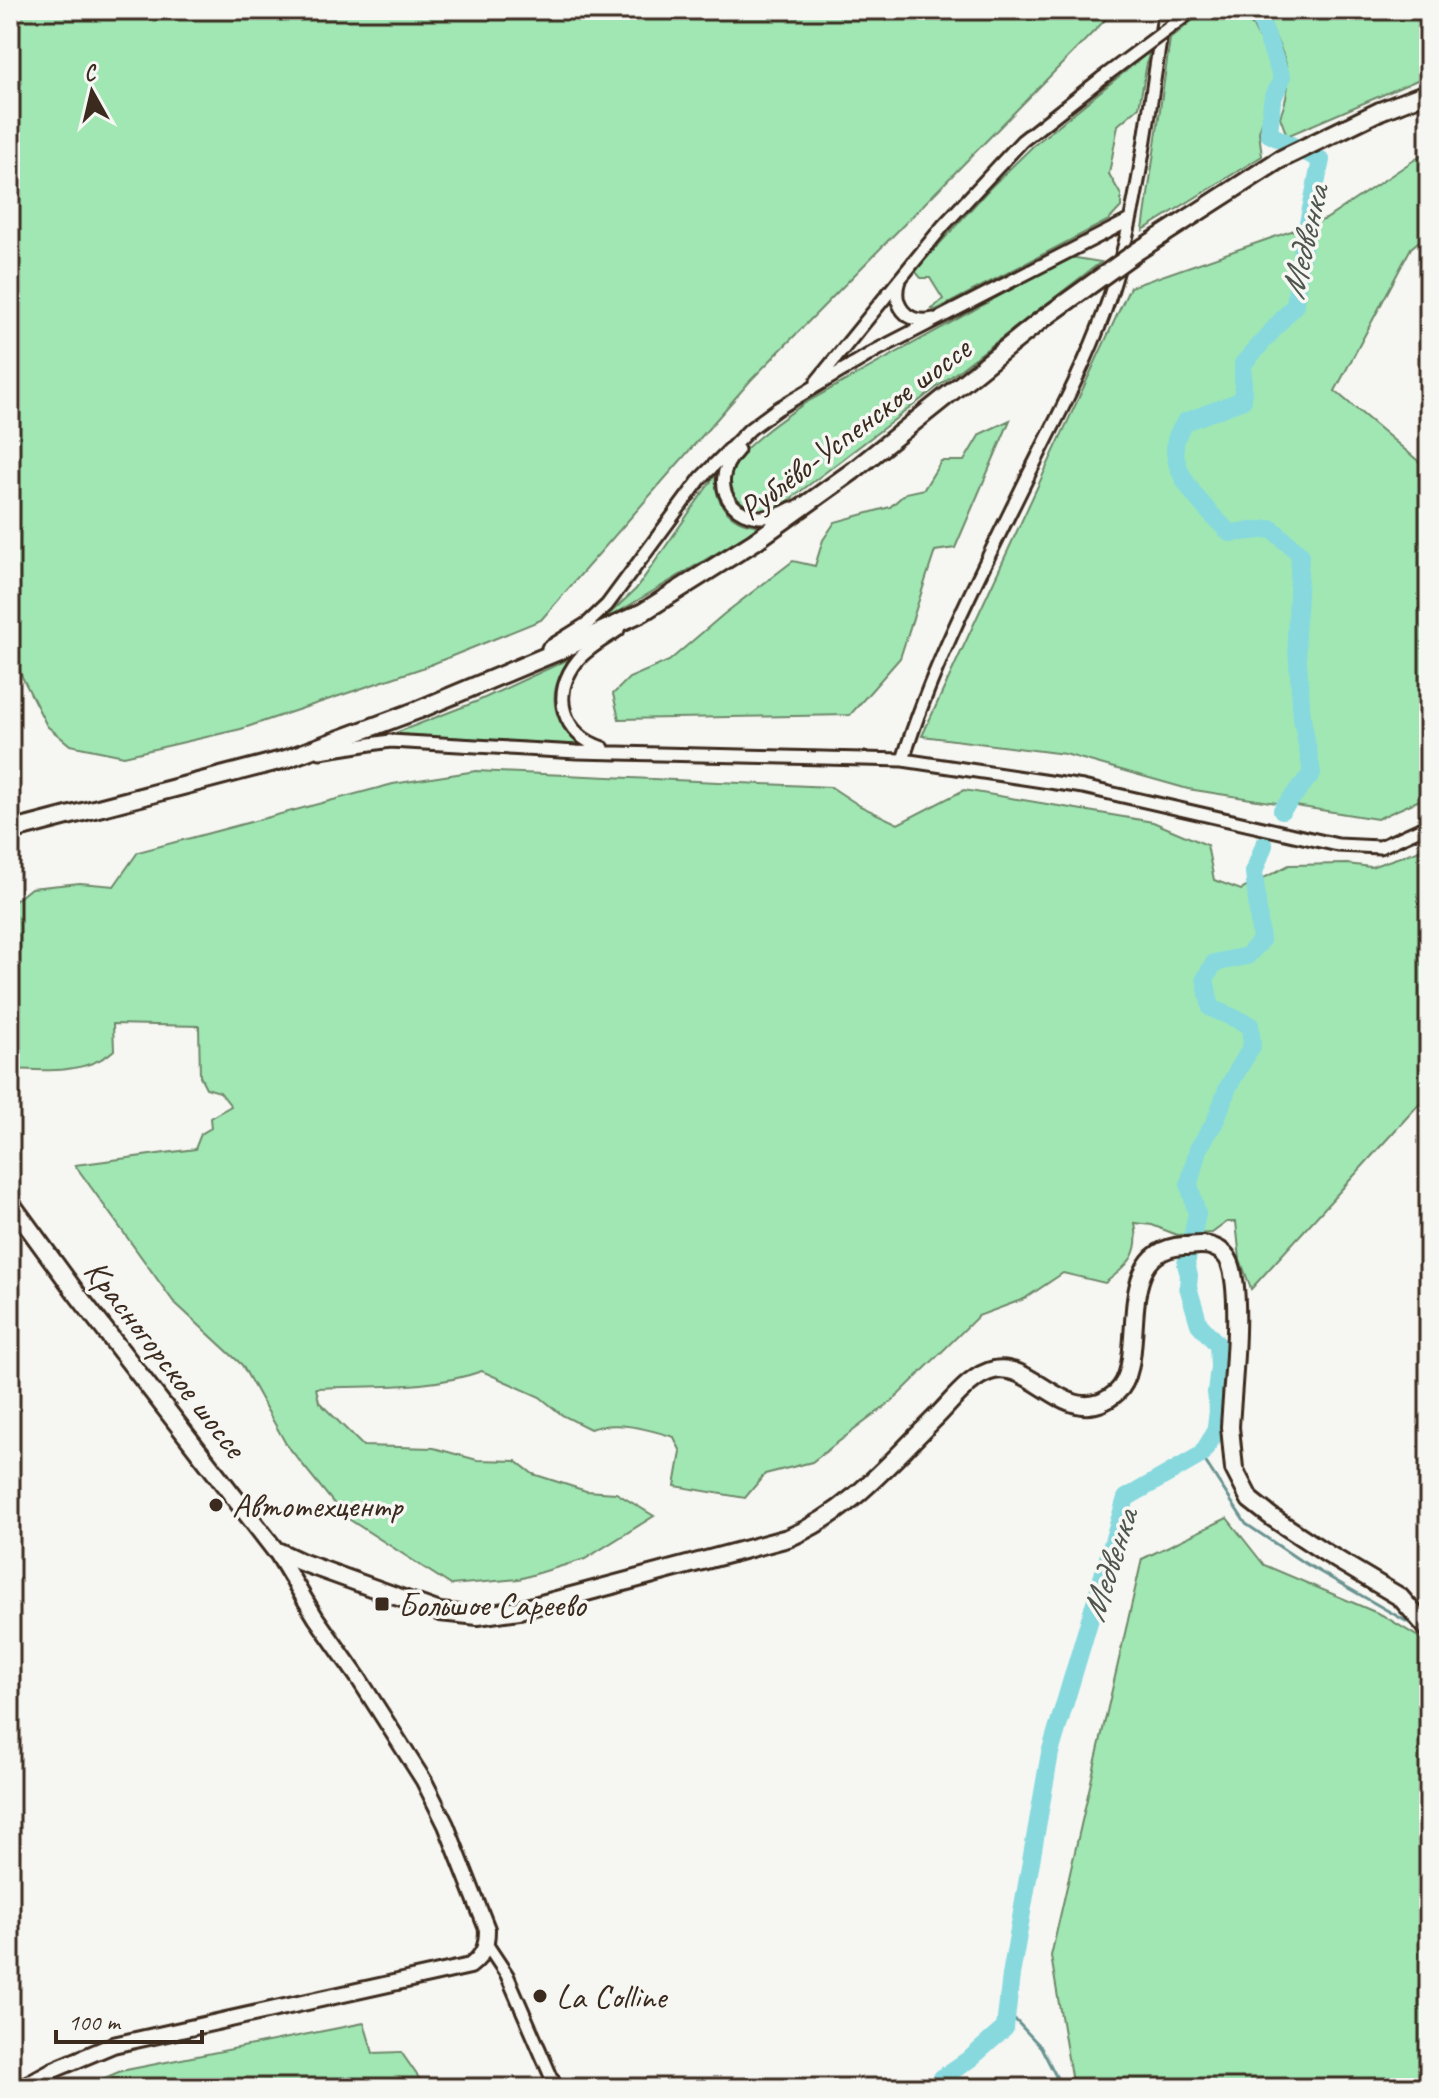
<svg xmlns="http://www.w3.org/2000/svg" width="1439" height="2098" font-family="Caveat,sans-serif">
  <rect width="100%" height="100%" fill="#f6f6f2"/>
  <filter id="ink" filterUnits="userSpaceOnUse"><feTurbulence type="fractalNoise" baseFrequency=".0125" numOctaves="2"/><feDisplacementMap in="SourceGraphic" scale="16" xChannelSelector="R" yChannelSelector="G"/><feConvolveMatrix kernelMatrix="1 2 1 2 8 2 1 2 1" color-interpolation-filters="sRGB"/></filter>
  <g filter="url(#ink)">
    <path fill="#a0e7b4" stroke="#6e8869" stroke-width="2" d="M10,10H1115L751,380L541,620L425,667L241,729L124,756L70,745L47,726L10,653Z
      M1205,10H1233L1253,26L1276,73L1259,132L1262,156L1143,230L1170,39Z
      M1256,10H1429V75L1287,136L1280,117C1298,71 1283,57 1265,14Z
      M1149,52L1139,107L1118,125L1109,174L1121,195V207L1109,220L936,310L932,309L943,299L930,278H921L915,271L990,188L1033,146Z
      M1429,150V233L1411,248L1335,391L1429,470V796L1377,819L1188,789L1065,754L922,736L1130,287L1326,219Z
      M1070,257L1101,262L784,504C757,522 717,498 733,465C744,445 785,417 805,403Z
      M1010,420L955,548L935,551L900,658L850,715L619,719L613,694L629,678L669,661L724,614L793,561L815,566L823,540L835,522L890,507L906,493L924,489L941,461H964L980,434Z
      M716,474C713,505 732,526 763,525L600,623L636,589Z
      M571,658C546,690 550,719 580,745L393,734L478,701Z
      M476,771L831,787L860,806L898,824L964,790L1153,822L1207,845L1214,880L1241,890L1289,865L1347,864L1371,867L1429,847V1093L1251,1289L1240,1259L1236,1222H1227L1212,1233L1177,1235L1152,1225L1135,1223C1141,1255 1129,1264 1105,1283L1063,1273L1024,1299L978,1316L892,1401L812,1462L765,1474L745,1498L675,1486L681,1452L674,1437C648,1429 616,1420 590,1429L562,1415L540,1397L482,1371C428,1390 373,1385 316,1388L319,1402L363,1446L434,1448L477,1460L516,1461L533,1474L586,1491L616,1493L654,1516L585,1559L519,1579L451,1585L344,1516L286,1444L242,1365L173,1301L75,1165L195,1149L201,1134L211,1128L210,1118L231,1106L220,1092L206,1088L200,1076L199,1026L113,1024L114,1050C88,1074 44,1071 10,1069V905L31,888L80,883L114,886L138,852L393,784Z
      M1227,1518L1264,1565L1382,1615L1420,1638L1429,1651V2088H1073L1051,1956L1142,1559Z
      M364,2023L373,2053L401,2052L426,2088H81L121,2071Z"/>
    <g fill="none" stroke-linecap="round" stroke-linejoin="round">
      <path stroke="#699391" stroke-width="3" d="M1201,1455L1246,1524L1301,1561L1418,1628
        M1007,2011L1041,2047L1062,2088"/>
      <path stroke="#87d9de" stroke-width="18" d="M1241,10L1260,18L1282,78L1272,101L1269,134L1321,160L1299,267L1295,305L1243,364V400L1185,422C1182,428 1177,434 1176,440C1168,473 1208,512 1230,533L1272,529L1300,554L1296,634L1302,718L1312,773L1282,810
        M937,2088L942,2078L971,2058L1005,2028L1011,1975L1050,1753L1126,1498L1201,1455L1215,1433L1218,1411L1216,1392L1219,1367L1218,1345L1199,1324L1188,1287L1189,1275L1186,1264L1197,1214L1189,1184L1198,1149L1215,1122L1228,1087L1252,1046L1250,1025L1211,1008L1205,979L1214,963L1247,956L1261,941L1254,872L1264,845"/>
      <g stroke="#3b2a1e" stroke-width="17">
        <path id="minor" d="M899,280C891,305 907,325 933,319
          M817,381L943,226L1022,141L1102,78
          M738,450C700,489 743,537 792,508
          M548,648L588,623L607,605L701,478L750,429L777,409L877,350L1130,220
          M603,748C562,735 550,694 578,660C588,648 605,639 618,630
          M320,752L390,741L577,752L903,760L1083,787L1338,845L1380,847L1429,825
          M903,760C933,663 985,564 1030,472C1056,420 1084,368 1104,313C1139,218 1148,109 1165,10
          M487,1945L507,1975L556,2088"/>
      </g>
      <g stroke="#3b2a1e" stroke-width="20">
        <path id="tertiary" d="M20,2088L51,2071L113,2045L470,1966C484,1955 487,1946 487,1929L446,1825L424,1781L359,1679L316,1618L275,1550"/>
      </g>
      <g stroke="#3b2a1e" stroke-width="22">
        <path id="secondary" d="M1380,111L1429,92
          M10,831L286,759L418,710L561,650L643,612L754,542L853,471L1040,321
          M10,1202L77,1294L275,1550L301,1562L440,1612L478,1616L519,1610L788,1538C848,1513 889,1464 933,1420C950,1404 970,1375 994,1370C1034,1361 1070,1433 1116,1393C1152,1363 1108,1251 1183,1246C1193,1246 1204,1243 1213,1247C1221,1250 1227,1255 1230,1263C1243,1297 1232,1388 1230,1427L1234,1469L1250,1500L1273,1518L1326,1553L1400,1597L1429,1630"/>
      </g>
      <use href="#minor" stroke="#f6f6f2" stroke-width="11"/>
      <use href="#tertiary" stroke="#f6f6f2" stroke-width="14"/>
      <use href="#secondary" stroke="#f6f6f2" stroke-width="16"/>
      <g stroke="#3b2a1e" stroke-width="17" stroke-linecap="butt">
        <path id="minor-bridge" d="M1102,78L1193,10"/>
      </g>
      <g stroke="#3b2a1e" stroke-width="22" stroke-linecap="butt">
        <path id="secondary-bridge" d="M1040,321L1136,252L1279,160L1380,111"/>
      </g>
      <use href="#minor-bridge" stroke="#f6f6f2" stroke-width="11"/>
      <use href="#secondary-bridge" stroke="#f6f6f2" stroke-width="16"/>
    </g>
  </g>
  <g fill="#3b2a1e" stroke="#f6f6f2" stroke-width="3">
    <circle cx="216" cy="1505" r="8"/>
    <rect x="374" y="1596" width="16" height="16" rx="4"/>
    <circle cx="540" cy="1996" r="8"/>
  </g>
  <g text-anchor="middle" stroke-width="7" stroke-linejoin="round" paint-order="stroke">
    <g font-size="34" fill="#3b2a1e" stroke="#f6f6f2">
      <text transform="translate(854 428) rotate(-37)" y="12">Рублёво-Успенское шоссе</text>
      <text transform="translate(166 1358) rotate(52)" y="12">Красногорское шоссе</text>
    </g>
    <g font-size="34" fill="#3b2a1e" stroke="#f6f6f2" text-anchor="start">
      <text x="232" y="1517">Автотехцентр</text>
      <text x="398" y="1616">Большое Сареево</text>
      <text x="556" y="2008">La Colline</text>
    </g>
    <g font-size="36" font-style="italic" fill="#4e564e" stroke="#f6f6f2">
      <text transform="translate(1303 242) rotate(-77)" y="13">Медвенка</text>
      <text transform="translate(1108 1565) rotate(-72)" y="13">Медвенка</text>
    </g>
  </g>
  <rect width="1439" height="2098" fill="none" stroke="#f6f6f2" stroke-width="40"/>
  <rect x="20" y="20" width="1399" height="2058" fill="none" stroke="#3b2a1e" stroke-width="3" filter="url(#ink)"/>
  <g transform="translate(92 92) rotate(352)" stroke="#f6f6f2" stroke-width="6" paint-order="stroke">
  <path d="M0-6L14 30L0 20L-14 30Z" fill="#3b2a1e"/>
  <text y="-12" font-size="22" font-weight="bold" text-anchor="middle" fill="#3b2a1e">С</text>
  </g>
  <path d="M56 2030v12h146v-12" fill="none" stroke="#3b2a1e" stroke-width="4"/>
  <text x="68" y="2030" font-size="24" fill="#3b2a1e" stroke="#f6f6f2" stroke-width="6" paint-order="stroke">100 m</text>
</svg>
